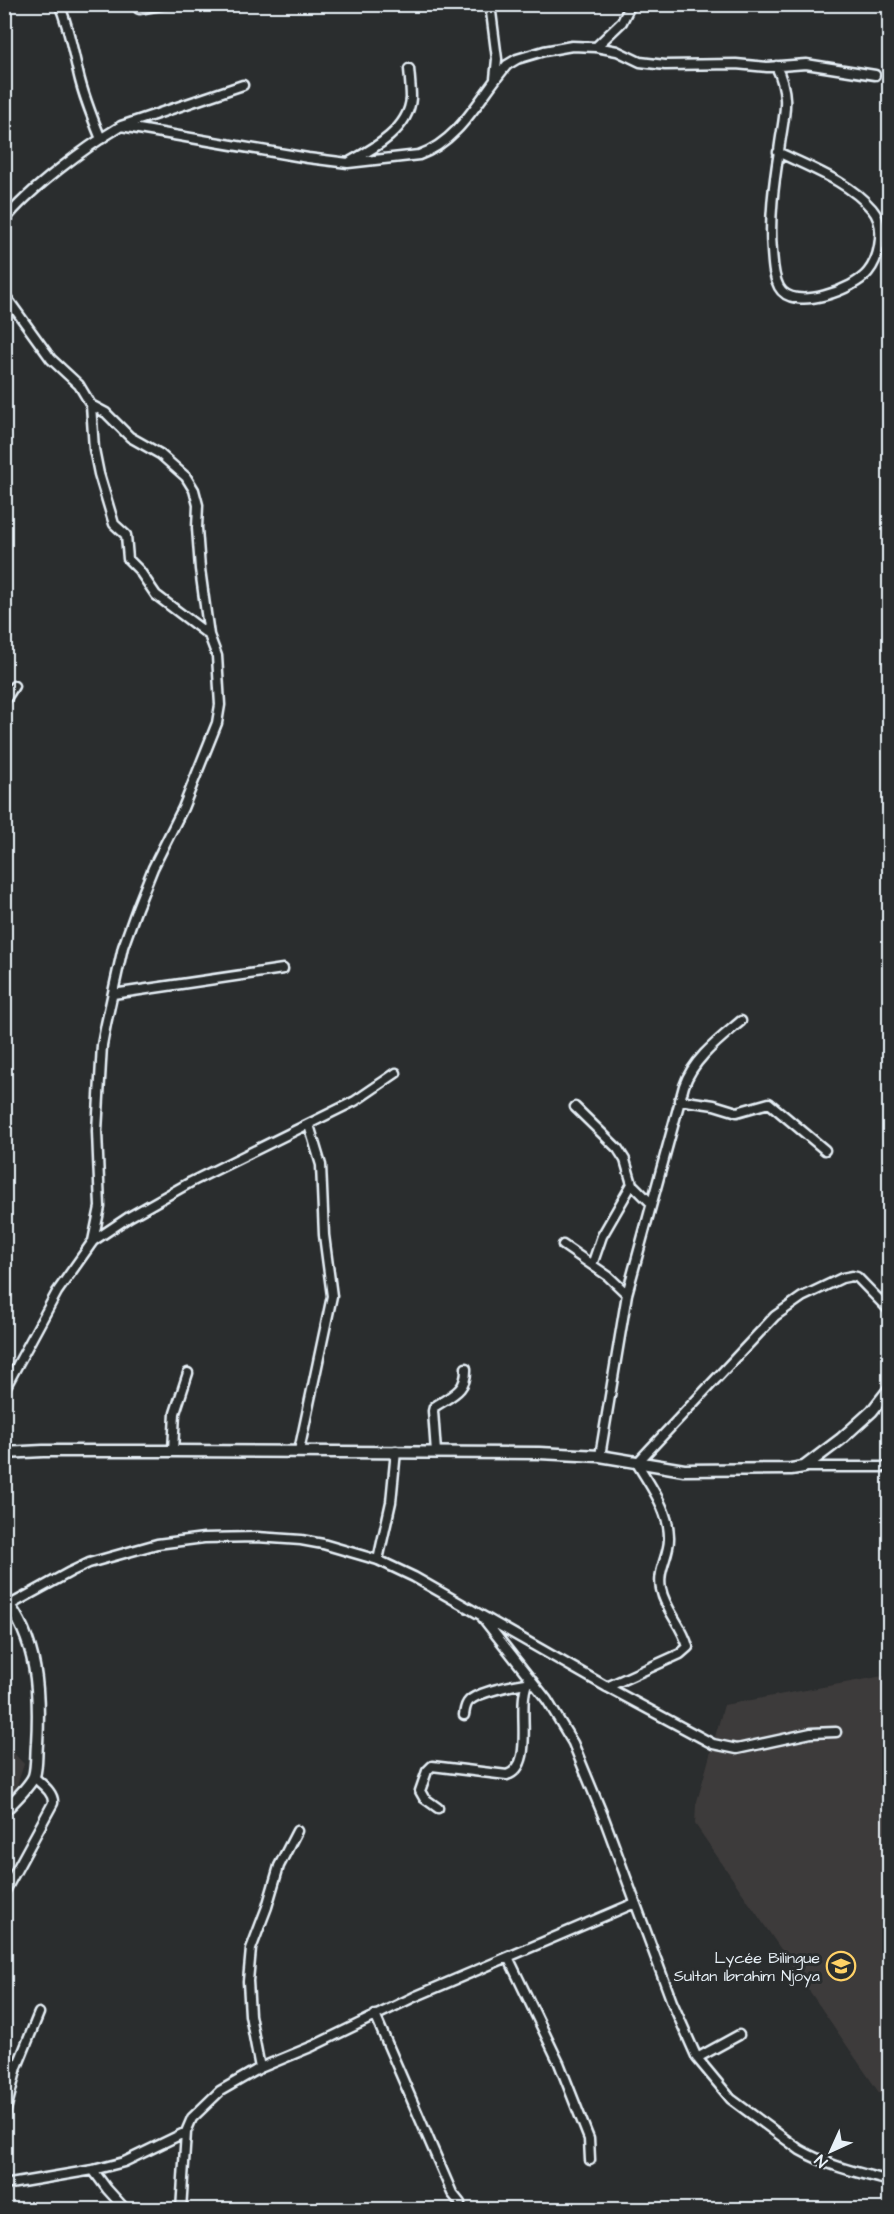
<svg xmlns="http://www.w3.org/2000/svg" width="894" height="2214" font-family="'Architects Daughter',sans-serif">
  <rect width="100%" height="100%" fill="#2a2d2e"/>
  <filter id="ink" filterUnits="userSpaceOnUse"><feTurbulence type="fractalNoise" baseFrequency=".0167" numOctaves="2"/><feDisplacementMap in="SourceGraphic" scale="12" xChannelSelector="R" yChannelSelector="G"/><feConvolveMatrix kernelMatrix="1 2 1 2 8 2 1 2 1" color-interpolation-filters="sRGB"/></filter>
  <g filter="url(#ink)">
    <path fill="#3e3b3b" d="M889,1675V2107L695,1824L696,1805L724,1705Z
      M5,1744L24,1764L15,1791L5,1802Z"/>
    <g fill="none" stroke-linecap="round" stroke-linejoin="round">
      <g stroke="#e8f1f8" stroke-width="13">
        <path id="street" d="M59,4C69,27 72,48 78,72C83,95 92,117 101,139
          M490,4L497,59L495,79
          M139,9L166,4
          M596,47L622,22L631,4
          M776,66C792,99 783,117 779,151C774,183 769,218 772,251C773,263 773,276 779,287C793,313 855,289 868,272C876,262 879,251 880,239C881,228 879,217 872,209C848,181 810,168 778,152
          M121,126L243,85
          M351,161C375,148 409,129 411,98C411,89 410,79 409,69
          M4,221C29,189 86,147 121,126L308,158L348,163L419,155C460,141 480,96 507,65L517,59L544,51L572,46L596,47L617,51L640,62L665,65L736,64L767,67L806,64L875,75
          M4,294L51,359L79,385L91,405L106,413L130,437L160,454L186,477L194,490L198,505L197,528L200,569L209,635L217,656L220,705L217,723L183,808L153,868L137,908L123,947L106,1024L102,1045L97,1131L100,1207L93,1241
          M91,405L94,449L99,474L114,524L126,535L128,559L139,570L156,595L209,635
          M4,702L14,686
          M113,994L283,969
          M679,1100L714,1105L737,1112L769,1103L825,1150
          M575,1107L618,1149L625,1160L632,1184L651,1203
          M563,1245L592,1265
          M627,1294L608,1276L592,1265L602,1236L632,1184
          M4,1390L57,1292L93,1241L129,1217L191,1182L355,1101L396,1073
          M173,1451L175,1413L188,1373
          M299,1451L332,1296L324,1235L321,1165L309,1125
          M436,1452L433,1411L434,1407C452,1395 467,1391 466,1368
          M600,1456L627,1294L684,1086C693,1059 720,1039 741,1021
          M804,1467H890
          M378,1560L391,1502L396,1451
          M10,1605L70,1572L89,1563L157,1544L204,1538L257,1537L301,1540L323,1544L378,1560L414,1577L607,1687L713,1744L737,1749L811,1733L836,1732
          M482,1617L547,1700L573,1743L604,1818L672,2002L697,2058L731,2099L800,2150C828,2166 859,2173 890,2181
          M607,1687L680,1654L688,1647C683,1626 665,1610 661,1589C657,1571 669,1556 669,1539C670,1511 650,1486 637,1463L775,1316L802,1297L842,1278L852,1276L857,1277L890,1311
          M464,1715C465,1710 465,1705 469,1701C478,1692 513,1685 526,1683
          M438,1808L424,1798L420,1791L427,1771L432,1766L507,1775C538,1765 513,1701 530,1678
          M4,1893L53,1803C54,1792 41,1784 34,1777
          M508,1957L559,2063L589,2139L590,2160
          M375,2015L452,2193L460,2203
          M697,2058L739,2035
          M260,2068L250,2015L248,1981L251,1949L267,1907L279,1866L297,1831
          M4,2118L17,2067L39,2013
          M93,2170L107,2189L126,2210
          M4,2185L93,2170L124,2162L186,2132
          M181,2210L186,2132L192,2118L220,2091L260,2068L313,2046L414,1997L635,1903"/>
      </g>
      <g stroke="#e8f1f8" stroke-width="15">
        <path id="secondary" d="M4,1453L43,1451H173L539,1453L600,1456L684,1470L791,1469L804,1467L841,1439L872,1411L890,1388
          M4,1599C38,1639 40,1694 37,1744C36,1753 37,1767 34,1776C30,1786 12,1803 4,1811"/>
      </g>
      <use href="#street" stroke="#2a2d2e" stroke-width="8"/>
      <use href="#secondary" stroke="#2a2d2e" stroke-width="10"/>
    </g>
  </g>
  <defs>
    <g id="school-ring" transform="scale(1.5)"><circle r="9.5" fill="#2a2d2e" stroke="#ffd166" stroke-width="1.5"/><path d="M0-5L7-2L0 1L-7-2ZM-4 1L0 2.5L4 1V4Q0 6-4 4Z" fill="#ffd166"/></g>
  </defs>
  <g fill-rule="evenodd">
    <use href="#school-ring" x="841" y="1966"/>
  </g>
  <g text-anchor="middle" stroke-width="6" stroke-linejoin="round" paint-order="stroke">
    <g font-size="16" fill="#e8f1f8" stroke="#2a2d2e" text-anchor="end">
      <text x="820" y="1963">Lycée Bilingue<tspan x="820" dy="18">Sultan Ibrahim Njoya</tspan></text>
    </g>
  </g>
  <rect width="894" height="2214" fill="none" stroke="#2a2d2e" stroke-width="24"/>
  <rect x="12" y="12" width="870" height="2190" fill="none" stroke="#e8f1f8" stroke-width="2" filter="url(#ink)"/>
  <g transform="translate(831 2151) rotate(225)" stroke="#2a2d2e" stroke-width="4.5" paint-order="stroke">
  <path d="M0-4.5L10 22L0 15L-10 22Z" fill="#e8f1f8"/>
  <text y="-9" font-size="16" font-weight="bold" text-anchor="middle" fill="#e8f1f8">N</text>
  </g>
</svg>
